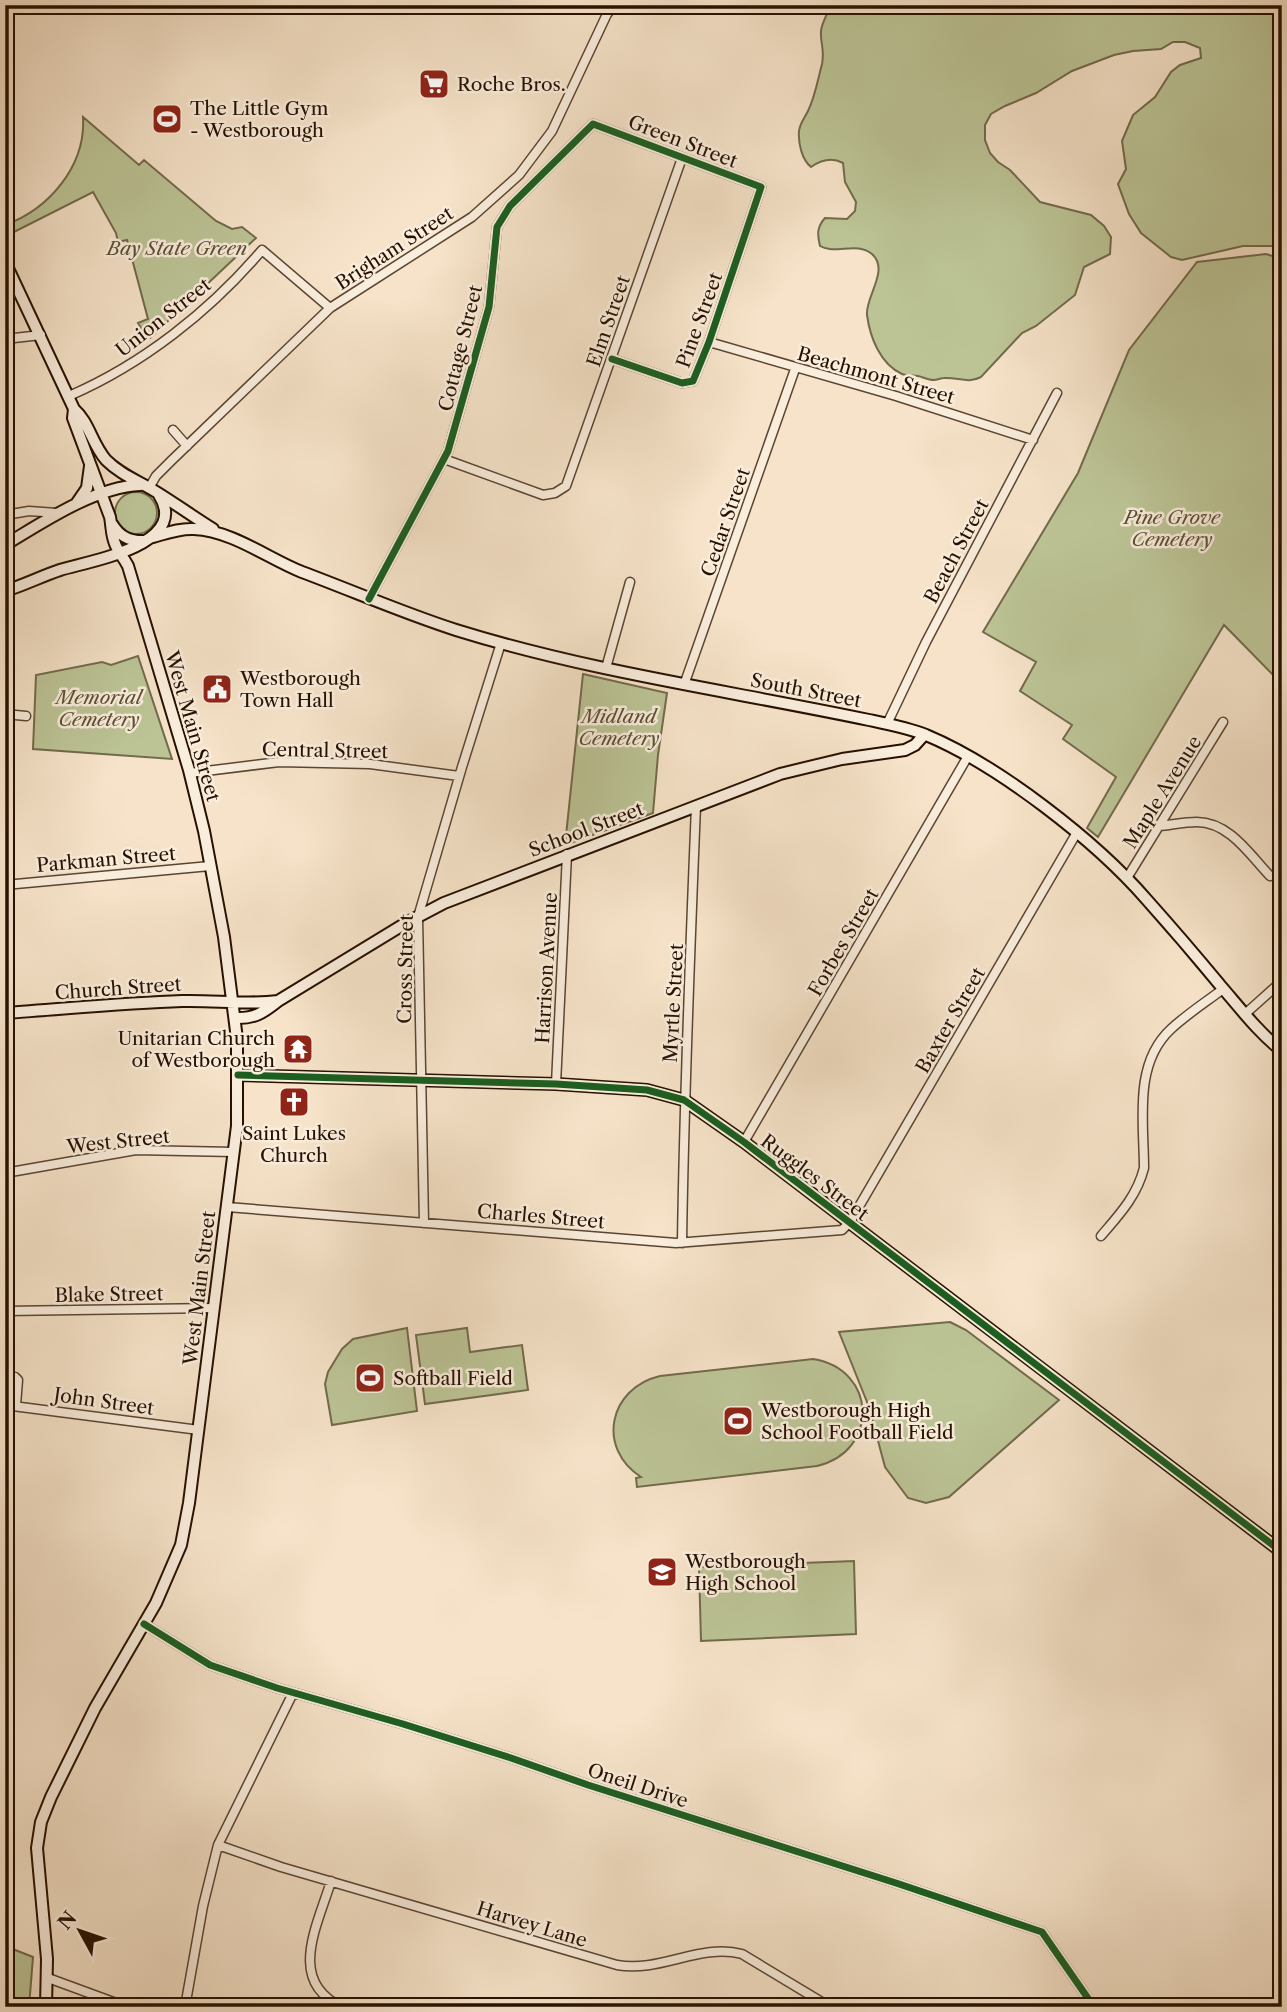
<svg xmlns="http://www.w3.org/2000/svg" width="1287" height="2012" font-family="'Libre Caslon Text',serif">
  <rect width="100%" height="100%" fill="#f6e3c9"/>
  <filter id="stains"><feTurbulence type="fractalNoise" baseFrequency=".00286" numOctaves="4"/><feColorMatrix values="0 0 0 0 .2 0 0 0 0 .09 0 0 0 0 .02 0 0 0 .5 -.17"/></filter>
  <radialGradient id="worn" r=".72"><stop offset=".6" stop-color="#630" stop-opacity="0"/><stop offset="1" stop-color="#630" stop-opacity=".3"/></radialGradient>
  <path fill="#bcc496" stroke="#726a4b" stroke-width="2" d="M830,5H1282V246H1243L1182,260L1171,257L1141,233L1129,214L1118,184L1126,169L1122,141L1133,115L1155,97L1171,72L1180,65L1201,58L1200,48L1185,42H1173L1161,49L1133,51L1114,55L1072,71L1036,93L1005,106L991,114L985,125V140L990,153L998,162L1010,170L1040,202L1091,215L1104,226L1111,237L1110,254L1084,267L1075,295L1036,326L1022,333L981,377C968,384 958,377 944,378C941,378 937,380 934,380C928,380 923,377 918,376C913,375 906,376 902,374C880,364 870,337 867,315C865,297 890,270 872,254C857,241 835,255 820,246C817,234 817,227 825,218L847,219L855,211L856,202L845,182L843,163C832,157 821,160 811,167C802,160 798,143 799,131C800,123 804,119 808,111C815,97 818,79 822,64C825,49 820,43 821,31C822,22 828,14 830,5Z
    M83,117L139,165L144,160L216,221L232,229L242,227L256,238L150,338L146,336L138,323L148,319L127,240L118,242L116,233L93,192L8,235L5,225C49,209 86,166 83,117Z
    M1266,254L1282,259V684L1224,625L1098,837L1087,828L1116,777L1063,739L1072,725L1020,691L1036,662L983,632L1078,473L1129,350L1197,262Z
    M115 513a21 21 0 1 1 42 0a21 21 0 1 1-42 0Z
    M138,656L172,759L33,749L36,675L102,662L111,665Z
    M583,674L667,693L658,755L653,813L565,845Z
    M950,1322L966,1330L1059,1400L949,1497L926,1503L908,1498L885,1467L869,1407L839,1332Z
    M407,1328L417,1411L332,1425L325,1384L328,1372L342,1349L353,1339Z
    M467,1328L470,1352L522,1345L528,1390L425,1404L416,1335Z
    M813,1359C877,1369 880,1451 817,1466L637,1487L636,1478L641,1477C596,1448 609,1388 660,1376Z
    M854,1561L856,1634L701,1641L699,1567Z
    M5,1946L33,1957L29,2007H5Z"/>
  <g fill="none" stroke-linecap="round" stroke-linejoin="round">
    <g stroke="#5b4532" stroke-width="11">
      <path id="street" d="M5,339L41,335
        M709,342L896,396L1033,440
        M69,396C143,364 210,311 262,250L330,308
        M173,430L187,446
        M444,459L543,495L555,493L566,486L682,158
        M149,488L156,476L171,461L330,308L472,217L519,175L552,131L607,14L614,5
        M5,515L29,511L57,513
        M369,599L448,451L489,307L497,227L510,206L593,124L761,187L709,342L693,381L682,383L612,359
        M606,668L630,582
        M684,685L795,369
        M5,714L26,716
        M887,724L926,642L1057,393
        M190,773L279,762L370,764L459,776
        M1159,826C1171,825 1184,822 1197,822C1229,822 1250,855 1270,876
        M1127,878L1223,722
        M5,885L210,866
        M1245,1014L1282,981
        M556,1084L567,854
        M744,1142L968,756
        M5,1173L136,1150L234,1152
        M227,1207L676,1243L842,1230L850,1222L1076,834
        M424,1223L418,917L462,767L501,643
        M1101,1236C1119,1215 1137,1196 1144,1168C1144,1122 1133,1064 1171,1029C1187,1014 1206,1002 1223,989
        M682,1243C684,1097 690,952 696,806
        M5,1311L214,1308
        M15,1377L18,1380L16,1405
        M5,1405L199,1430
        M144,1624L210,1665L277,1688L403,1724L511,1758L588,1785L896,1883L1042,1932L1094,2007
        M218,1845L281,1867L617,1965C660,1973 700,1943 742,1954L830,2007
        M331,1881C318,1925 286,1981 342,2007
        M48,1978L127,2007
        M185,2007L203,1906L218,1845L293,1693"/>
    </g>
    <g stroke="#271000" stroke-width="14">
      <path id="secondary" d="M5,262L74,409C89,422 92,444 106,460C120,474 136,480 153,490C173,502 192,516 213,529
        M76,504L87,488L90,466
        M112,524C120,537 130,542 145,541
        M153,537C167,533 180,528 194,529C233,531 267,558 302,572C353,591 403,613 456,630C591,672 731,691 869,720C888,724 908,728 926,735C998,765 1096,841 1147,900C1172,928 1196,956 1220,985C1240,1008 1258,1032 1282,1051
        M5,545C43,522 95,487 140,485
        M5,591C24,585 42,576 60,570C89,561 191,545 159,495
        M5,1013C64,1009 123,1003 182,1001C214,1000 246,1005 278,1001
        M235,1018C254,1019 263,1013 278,1001L406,923L444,903L780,774L842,759L905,750L915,745L924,735
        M238,1075L556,1084L647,1090L684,1100L744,1142L1282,1552
        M46,2007L47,1959L37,1848L41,1822L51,1797L95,1708L156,1603L181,1545L189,1503L237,1126V1039L224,937L204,831L189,770L128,566C124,558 119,553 116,546C111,536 112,527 110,517L73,418L74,409"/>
    </g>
    <use href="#street" stroke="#f9eddc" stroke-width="8"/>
    <use href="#secondary" stroke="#f9eddc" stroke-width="10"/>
    <g stroke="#271000" stroke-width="5">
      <path id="rail" d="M5,6L7,5"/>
    </g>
    <use href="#rail" stroke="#f9eddc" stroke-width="2.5" stroke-dasharray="8" stroke-linecap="butt"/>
    <g stroke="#f9eddc" stroke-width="11">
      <path id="cycleway" d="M369,599L448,451L489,307L497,227L510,206L593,124L761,187L709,342L693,381L682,383L612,359
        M238,1075L556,1084L647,1090L684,1100L744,1142L1282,1552
        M144,1624L210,1665L277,1688L403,1724L511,1758L588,1785L896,1883L1042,1932L1094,2007"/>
    </g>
    <use href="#cycleway" stroke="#1b5e20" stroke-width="7"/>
  </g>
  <defs>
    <g id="supermarket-square" transform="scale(1.575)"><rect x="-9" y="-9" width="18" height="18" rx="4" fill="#8f2418" stroke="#f9eddc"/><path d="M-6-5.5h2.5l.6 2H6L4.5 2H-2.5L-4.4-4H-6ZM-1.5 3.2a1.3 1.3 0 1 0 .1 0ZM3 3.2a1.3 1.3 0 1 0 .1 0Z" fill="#fff"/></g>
    <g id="stadium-square" transform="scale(1.575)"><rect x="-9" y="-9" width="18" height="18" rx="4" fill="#8f2418" stroke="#f9eddc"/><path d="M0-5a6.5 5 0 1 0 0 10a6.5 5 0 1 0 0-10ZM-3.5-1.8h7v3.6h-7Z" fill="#fff"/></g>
    <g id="civic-square" transform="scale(1.575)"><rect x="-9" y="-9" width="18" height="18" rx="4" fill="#8f2418" stroke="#f9eddc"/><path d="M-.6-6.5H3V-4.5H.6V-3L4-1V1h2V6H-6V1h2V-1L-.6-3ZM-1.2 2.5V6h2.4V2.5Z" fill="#fff"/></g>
    <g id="temple-square" transform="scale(1.575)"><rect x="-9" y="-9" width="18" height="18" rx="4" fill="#8f2418" stroke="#f9eddc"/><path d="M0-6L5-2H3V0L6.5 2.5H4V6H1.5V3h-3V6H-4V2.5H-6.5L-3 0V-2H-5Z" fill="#fff"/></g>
    <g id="church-square" transform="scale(1.575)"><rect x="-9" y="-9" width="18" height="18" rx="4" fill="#8f2418" stroke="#f9eddc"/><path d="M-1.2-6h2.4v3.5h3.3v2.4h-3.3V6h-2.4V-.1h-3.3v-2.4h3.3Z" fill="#fff"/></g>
    <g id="school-square" transform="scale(1.575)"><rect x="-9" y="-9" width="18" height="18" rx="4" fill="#8f2418" stroke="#f9eddc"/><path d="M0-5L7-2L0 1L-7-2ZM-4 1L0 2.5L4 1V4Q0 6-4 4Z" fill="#fff"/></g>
  </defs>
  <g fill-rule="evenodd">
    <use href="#supermarket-square" x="434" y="84"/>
    <use href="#stadium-square" x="167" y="119"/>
    <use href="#civic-square" x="217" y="689"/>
    <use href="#temple-square" x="298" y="1049"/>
    <use href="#church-square" x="294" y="1102"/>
    <use href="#stadium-square" x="370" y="1378"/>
    <use href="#stadium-square" x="738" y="1421"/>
    <use href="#school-square" x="662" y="1572"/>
  </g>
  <g text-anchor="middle" stroke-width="5" stroke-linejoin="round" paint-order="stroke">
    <g font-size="19" fill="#271000" stroke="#f9eddc" text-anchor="start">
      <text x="457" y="91">Roche Bros.</text>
      <text x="190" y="115">The Little Gym<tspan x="190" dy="22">- Westborough</tspan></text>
      <text x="240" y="685">Westborough<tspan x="240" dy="22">Town Hall</tspan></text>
      <text x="275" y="1045" text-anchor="end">Unitarian Church<tspan x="275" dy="22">of Westborough</tspan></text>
      <text x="294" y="1140" text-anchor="middle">Saint Lukes<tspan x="294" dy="22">Church</tspan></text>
      <text x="393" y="1385">Softball Field</text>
      <text x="761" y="1417">Westborough High<tspan x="761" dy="22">School Football Field</tspan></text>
      <text x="685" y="1568">Westborough<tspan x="685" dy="22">High School</tspan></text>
    </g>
    <g font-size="19" fill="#271000" stroke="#f9eddc">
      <text transform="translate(683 141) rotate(21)" y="7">Green Street</text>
      <text transform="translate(394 248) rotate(-33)" y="7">Brigham Street</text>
      <text transform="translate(163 317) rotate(-38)" y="7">Union Street</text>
      <text transform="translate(699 320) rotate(-70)" y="7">Pine Street</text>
      <text transform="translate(608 321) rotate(-71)" y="7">Elm Street</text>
      <text transform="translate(460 348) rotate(-76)" y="7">Cottage Street</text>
      <text transform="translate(876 375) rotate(16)" y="7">Beachmont Street</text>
      <text transform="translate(725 522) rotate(-71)" y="7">Cedar Street</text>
      <text transform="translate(956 551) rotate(-62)" y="7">Beach Street</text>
      <text transform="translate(806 690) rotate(11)" y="7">South Street</text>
      <text transform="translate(193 726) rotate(74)" y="7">West Main Street</text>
      <text transform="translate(325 750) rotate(1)" y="7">Central Street</text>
      <text transform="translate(1162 792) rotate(-58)" y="7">Maple Avenue</text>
      <text transform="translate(586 829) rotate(-21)" y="7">School Street</text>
      <text transform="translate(106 859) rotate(-5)" y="7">Parkman Street</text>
      <text transform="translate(843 942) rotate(-60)" y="7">Forbes Street</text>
      <text transform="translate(546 968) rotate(-87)" y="7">Harrison Avenue</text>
      <text transform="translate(405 969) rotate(-89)" y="7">Cross Street</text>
      <text transform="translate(118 988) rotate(-4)" y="7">Church Street</text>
      <text transform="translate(673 1003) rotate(-87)" y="7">Myrtle Street</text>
      <text transform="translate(950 1020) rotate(-60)" y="7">Baxter Street</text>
      <text transform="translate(118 1141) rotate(-6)" y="7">West Street</text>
      <text transform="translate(815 1177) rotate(37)" y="7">Ruggles Street</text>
      <text transform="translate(541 1216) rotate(5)" y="7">Charles Street</text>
      <text transform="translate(199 1288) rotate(-83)" y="7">West Main Street</text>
      <text transform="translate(109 1294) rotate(-1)" y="7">Blake Street</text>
      <text transform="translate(104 1401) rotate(8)" y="7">John Street</text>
      <text transform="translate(638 1785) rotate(18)" y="7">Oneil Drive</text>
      <text transform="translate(532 1924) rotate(17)" y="7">Harvey Lane</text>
    </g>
    <g font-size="19" font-style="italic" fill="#5b4f34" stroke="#f9eddc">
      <text x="177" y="255">Bay State Green</text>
      <text x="1172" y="524">Pine Grove<tspan x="1172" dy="22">Cemetery</tspan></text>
      <text x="99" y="704">Memorial<tspan x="99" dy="22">Cemetery</tspan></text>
      <text x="619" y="723">Midland<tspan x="619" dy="22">Cemetery</tspan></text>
    </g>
  </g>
  <rect width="1287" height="2012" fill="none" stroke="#f6e3c9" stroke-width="28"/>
  <rect x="7" y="7" width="1273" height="1998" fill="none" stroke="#271000" stroke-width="3.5"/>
  <rect x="14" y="14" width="1259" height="1984" fill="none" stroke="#271000" stroke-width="2"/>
  <g transform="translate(80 1931) rotate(310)" stroke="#f9eddc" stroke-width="5" paint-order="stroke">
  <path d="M0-5L12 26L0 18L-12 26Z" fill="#271000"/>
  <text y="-10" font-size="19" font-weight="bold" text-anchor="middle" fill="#271000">N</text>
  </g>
  <rect width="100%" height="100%" filter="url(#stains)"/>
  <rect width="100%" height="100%" fill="url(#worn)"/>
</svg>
